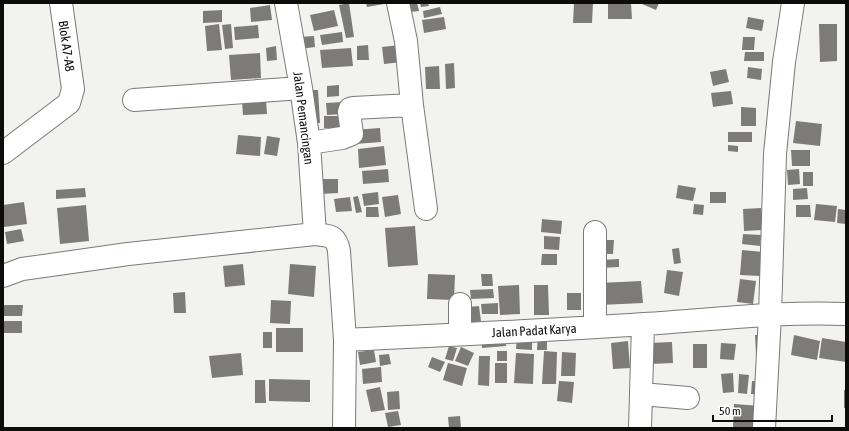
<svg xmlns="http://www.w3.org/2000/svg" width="849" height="431" font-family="'Asap Condensed',sans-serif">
  <rect width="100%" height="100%" fill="#f2f3ef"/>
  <path fill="#7c7b78" d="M349,3L354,37L346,38L339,5Z
    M366,3H383L384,4L367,7Z
    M408,3H417L419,11L410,12Z
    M420,3H428L429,6L421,7Z
    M574,3H593L592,23H573Z
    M608,3H631L632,19H608Z
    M643,3H659L656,10L642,4Z
    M270,5L272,20L251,22L250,8Z
    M440,7L442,14L424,18L423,11Z
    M222,10V22L203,23V11Z
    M334,10L338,26L314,31L310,15Z
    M444,17L446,29L424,33L422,20Z
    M748,17L764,20L762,31L746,28Z
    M219,24L222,50L207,51L205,26Z
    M231,24L233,48L225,49L222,25Z
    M819,24H837V61L820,62Z
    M258,25L259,38L235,40L234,27Z
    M342,32L343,42L322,45L320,35Z
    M314,36L315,47L300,49L299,37Z
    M743,37H755L754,50H742Z
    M368,45L369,60H357V46Z
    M400,45L402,62L384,64L382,47Z
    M276,46L277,60L267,61L266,48Z
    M351,48L353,66L322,68L320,50Z
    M745,52H764V61H744Z
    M260,53L261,78L231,80L229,55Z
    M454,63L455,88L446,89L445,64Z
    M439,66L440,89H426L425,67Z
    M748,67L762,69L761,80L747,78Z
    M726,69L729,82L713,86L710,72Z
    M339,85V96L327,97V86Z
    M307,90H318L320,123H309Z
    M731,91L733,104L713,107L711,93Z
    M266,100L267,114L243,115L242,101Z
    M343,102V114L327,115L326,103Z
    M741,107L756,108V126H741Z
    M324,116H340L341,128H324Z
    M796,121L822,124L820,146L793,143Z
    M380,128L381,142L355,144L353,130Z
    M728,132H752V142H728Z
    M238,135L261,137L260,156L236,154Z
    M267,136L280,138L277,156L264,154Z
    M728,145L738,146V152L728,151Z
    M384,146L386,165L359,168L358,149Z
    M791,150H810V166H792Z
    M388,169L389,182L363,184L362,171Z
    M799,169L800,184L788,185L787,170Z
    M803,172H813V186H803Z
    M319,179H338V193L320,194Z
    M678,185L696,188L693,201L676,198Z
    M85,188L86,197L56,199V190Z
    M807,188L808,199L793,200V189Z
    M378,192L379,204L364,206L362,194Z
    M710,192H726V203H710Z
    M398,195L401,214L385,217L382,197Z
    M358,196L362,212L356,213L353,197Z
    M350,197L352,211L336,212L334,199Z
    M24,202L27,224L4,227L3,205Z
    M694,204L704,205L703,215L693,214Z
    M816,204L837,206L835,222L814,220Z
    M86,205L89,241L60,244L57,208Z
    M796,205H810L811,217H796Z
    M366,207H378L379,217H366Z
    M761,208L763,230L744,231L743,209Z
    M838,209L846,210V224L837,223Z
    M542,219L562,221L561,234L541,232Z
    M415,226L418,265L388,267L385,228Z
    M21,229L24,241L7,244L5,232Z
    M743,234L761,235L760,246L742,244Z
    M544,236L560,237L559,250L544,249Z
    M601,240H614L613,254H601Z
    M679,248L681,263L674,264L672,249Z
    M742,250L763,252L761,276L740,275Z
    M542,254H557V265H541Z
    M619,259V267L600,268V260Z
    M243,264L245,285L225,287L223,266Z
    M290,264L316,266L314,297L288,294Z
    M667,270L683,272L679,296L664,293Z
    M428,274L455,275L454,300L427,299Z
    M481,274H492L493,286H482Z
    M740,279L756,281L753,304L737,302Z
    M641,281L643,303L600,305L599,283Z
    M519,285L520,314L500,315L498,286Z
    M534,285H548L549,315H534Z
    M493,289L494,298L471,299L470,290Z
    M185,292L186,313H174L173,293Z
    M567,293H581V310H567Z
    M271,300L291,301L290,324L270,323Z
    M498,303V314H482L481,304Z
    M3,305H23L22,316H3Z
    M479,306L481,321L469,323L467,307Z
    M3,321H22V333H3Z
    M276,328H303V352H276Z
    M263,332H272V348H263Z
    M538,335H547V350H537Z
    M755,335H765V354H756Z
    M794,335L820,341L817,360L791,355Z
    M505,336L506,346L482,348L481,337Z
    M517,336L532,337V350L516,349Z
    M822,338L846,342V362L819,358Z
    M628,341L630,368L613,369L611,343Z
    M672,342L673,363L651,364L649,343Z
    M721,343L736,344L734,360L720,359Z
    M693,344H707V368H693Z
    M449,346L457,348L453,361L445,359Z
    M461,347L474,353L468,366L455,361Z
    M374,350L376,362L360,365L358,352Z
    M497,351H507V361H497Z
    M544,351L557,352L556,384H542Z
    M562,352L576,353L575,376H561Z
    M241,353L243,375L212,378L209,356Z
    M516,353L534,354L533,384L514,383Z
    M389,354L391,364L380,366L379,355Z
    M479,356H490L489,386L478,385Z
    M432,357L445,362L440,372L428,367Z
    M448,363L467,368L462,386L443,380Z
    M495,363H507V383H495Z
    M381,367L382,382L363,384L362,369Z
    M733,373L734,392L723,393L721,374Z
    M739,374L749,375L747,394L738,393Z
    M269,379L310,380V402L269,401Z
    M255,380H265L266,403H255Z
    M559,381L574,382L572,403L557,401Z
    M752,381L762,382L761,395L751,394Z
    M380,387L385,410L371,412L366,390Z
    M844,390H846V408H844Z
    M399,391L400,409L388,410L387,392Z
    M734,404L761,406L760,428L733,427Z
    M398,411L401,425L388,427L385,413Z
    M460,416L461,428H449L448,417Z"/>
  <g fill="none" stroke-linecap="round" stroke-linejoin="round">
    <g stroke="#797a77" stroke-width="24">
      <path id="minor" d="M286,3L301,88L309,143L315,234
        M398,3L406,41L412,105L426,209
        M134,100L301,88
        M309,143L342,138L352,134L349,112L350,109L353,108L412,105
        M3,153L69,103L73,89L61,3
        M595,232V327
        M3,276L22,269L128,254L315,234C330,236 336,235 339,251L345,340L344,428
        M460,304V334
        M345,340C445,335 544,331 644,324C711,320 779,311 846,314
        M641,394L688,398
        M640,428L643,324
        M764,428L770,315L775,154L784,62L793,3"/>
    </g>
    <use href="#minor" stroke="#fff" stroke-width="22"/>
  </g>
  <g text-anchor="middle" stroke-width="3.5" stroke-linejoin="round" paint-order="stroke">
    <g font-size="13" fill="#0c0c0b" stroke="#fff">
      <text transform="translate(67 46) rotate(82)" y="5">Blok A7-A8</text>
      <text transform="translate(304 118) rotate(83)" y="5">Jalan Pemancingan</text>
      <text transform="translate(534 330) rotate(-3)" y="5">Jalan Padat Karya</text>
    </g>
  </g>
  <rect width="849" height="431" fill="none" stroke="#0c0c0b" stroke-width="8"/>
  <path d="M713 415v6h119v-6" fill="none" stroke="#0c0c0b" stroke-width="2"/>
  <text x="719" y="415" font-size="12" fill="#0c0c0b" stroke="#ffffff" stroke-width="3" paint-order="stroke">50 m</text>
</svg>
